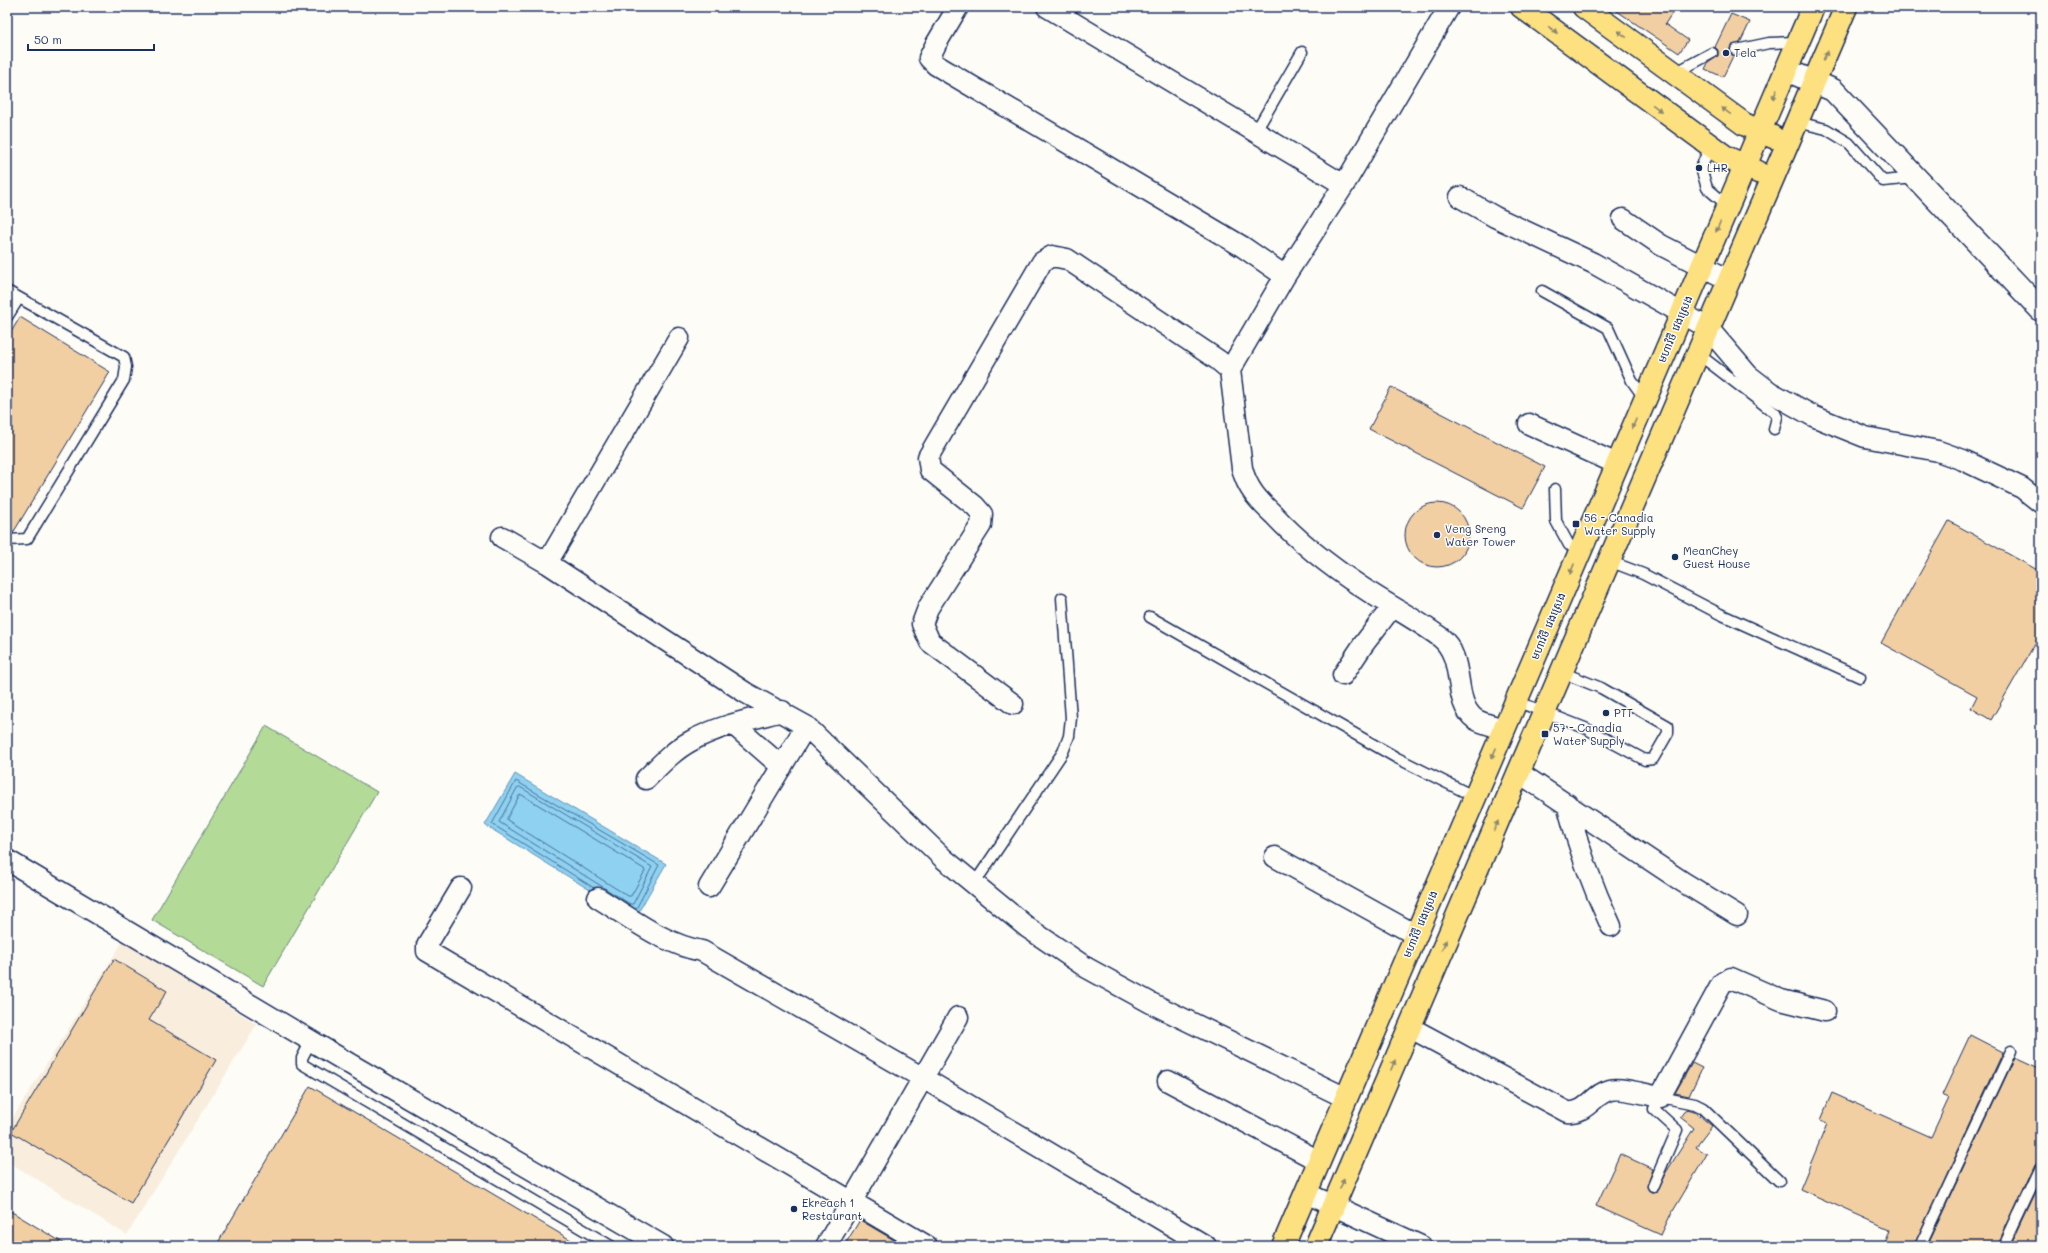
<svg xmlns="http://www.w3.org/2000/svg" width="2048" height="1253" font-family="Mali,'Noto Sans Khmer',sans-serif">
  <rect width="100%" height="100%" fill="#fdfcf7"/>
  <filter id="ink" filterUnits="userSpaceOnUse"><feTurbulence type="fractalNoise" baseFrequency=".025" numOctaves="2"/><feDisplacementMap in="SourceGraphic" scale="8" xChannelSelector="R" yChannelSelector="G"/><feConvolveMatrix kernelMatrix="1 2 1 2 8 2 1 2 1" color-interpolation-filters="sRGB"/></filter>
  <g filter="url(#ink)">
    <path fill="#f9eede" d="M123,941L257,1024L127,1235L7,1161V1127Z"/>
    <path fill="#b3da97" stroke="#67847a" d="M266,726L377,792L263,986L152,920Z"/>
    <path fill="#8fd1f0" stroke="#6190b6" d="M515,774L666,864L635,918L485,825Z"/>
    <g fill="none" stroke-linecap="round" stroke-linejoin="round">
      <path stroke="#497098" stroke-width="1" d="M520,787L652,867L633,904H630L499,822L517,788Z
        M522,795L644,869L645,871L631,896H628L507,820V818L519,796Z
        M594,888L492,824L516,781L659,865L636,909"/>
    </g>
    <path fill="#f1cfa2" stroke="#1b2f5e" d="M1611,7H1676L1665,24L1688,40L1679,53Z
      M1731,14L1750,22L1740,43L1732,45L1730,48V52L1733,56L1723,77L1705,69L1708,63L1718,56V50L1715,47Z
      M20,317L110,372L13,533H7V339Z
      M1391,387L1545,467L1523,508L1369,429Z
      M1405 535a32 32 0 1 1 64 0a32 32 0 1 1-64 0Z
      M1949,521L2041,572L2036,585L2041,588V633L1991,720L1971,708L1977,696L1881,643Z
      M114,959L167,991L149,1020L216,1060L131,1203L11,1132Z
      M1970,1035L2003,1052L1914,1246H1883L1889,1229L1800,1189L1827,1124L1820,1121L1832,1093L1931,1137L1949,1098L1942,1095Z
      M2015,1057L2041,1069V1161L2035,1164L1998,1246H1927Z
      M1692,1063L1702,1068L1689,1096L1675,1093Z
      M310,1086L581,1246H216Z
      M1686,1109L1694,1111L1712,1126L1696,1147L1707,1154L1670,1216L1661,1235L1596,1206L1620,1154L1653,1169L1647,1187L1651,1192L1657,1191L1665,1174L1694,1128L1680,1117Z
      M2041,1182V1246H2011Z
      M7,1209L68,1246H7Z
      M860,1220L904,1246H844Z"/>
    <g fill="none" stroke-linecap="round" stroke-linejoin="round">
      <g stroke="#1b2f5e" stroke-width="13">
        <path id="lane" d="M1736,50L1769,43L1798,42
          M1675,73L1712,53
          M1797,122L1826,129L1849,143L1883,181L1915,178
          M1256,131L1302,52
          M1710,146L1701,168L1707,188L1728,206
          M7,291L124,357L126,367L124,380L27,539L7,540
          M1542,291L1608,328L1632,381L1645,399
          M7,317L19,298
          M1697,353L1775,413L1777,417L1774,429
          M1555,489L1556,521L1569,545L1581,550
          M1609,561L1643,574L1720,614L1860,677
          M1150,617L1397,758L1475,797
          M1516,701L1585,728L1645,760L1653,759L1668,733V726L1601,688L1561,672
          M974,884L1063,752L1069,736L1071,718L1062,598
          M311,1041L302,1058V1064L611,1246
          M1653,1186L1677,1130L1654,1109L1660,1097L1695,1104L1703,1108L1779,1181
          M1920,1246L2011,1051
          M2004,1246L2041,1167"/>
      </g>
      <g stroke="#1b2f5e" stroke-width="23">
        <path id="street" d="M958,7L936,44L929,58L936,65L1243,247L1285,276
          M1047,7L1344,185L1449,7
          M1460,197L1495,217L1593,263L1708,328L1748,375L1770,392L1813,416L1865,437L1938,451L1963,460L2022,488L2041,503
          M1623,219L1661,245L1729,280
          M1230,370L1285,276L1344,185
          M1529,424L1617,464
          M502,537L547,563L746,693L806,726L944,859L1028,928L1087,968L1151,1003L1346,1098
          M547,563L679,338
          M1343,675L1363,645L1392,607
          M1013,704L930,642L922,624L928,608L981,525L982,514L975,506L930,470L928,457L1042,262L1052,256L1067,259L1218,360L1230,370L1242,468C1247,489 1259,501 1274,515C1300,543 1331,567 1363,588C1388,605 1416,619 1440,637C1467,658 1451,701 1475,719C1483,724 1495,726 1504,729
          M734,725L782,767
          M1518,772L1683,882L1737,915
          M646,779C660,765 674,750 691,741C718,726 752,719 782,711
          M1567,804C1578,847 1592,886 1611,926
          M1275,857L1416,935
          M7,860L350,1064L663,1246
          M709,887L806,726
          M461,888L427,945V951L927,1246
          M598,898C631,918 663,944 702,951L923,1078L1206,1246
          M1409,1027L1567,1112C1587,1114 1593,1094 1610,1090C1622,1087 1648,1095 1660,1097L1722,983L1731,978L1781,1000L1825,1011
          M1168,1081L1319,1161
          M1306,1193L1421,1246
          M826,1246L958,1017"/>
      </g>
      <g stroke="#1b2f5e" stroke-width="25">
        <path id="secondary" d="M1786,70L1833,90L2041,310"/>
      </g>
      <g stroke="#1b2f5e" stroke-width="25">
        <path id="primary" d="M1522,7L1726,157L1758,172
          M1584,7L1744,124L1773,137
          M1283,1246L1813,7
          M1316,1246L1846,7"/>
      </g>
      <use href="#lane" stroke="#fdfcf7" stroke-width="10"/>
      <use href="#street" stroke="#fdfcf7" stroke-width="20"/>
      <use href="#secondary" stroke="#fdfcf7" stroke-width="22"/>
      <use href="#primary" stroke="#fde080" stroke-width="22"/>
    </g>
    <defs><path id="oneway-solid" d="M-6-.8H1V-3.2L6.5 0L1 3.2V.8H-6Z"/></defs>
    <g fill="#8c886f">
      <use href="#oneway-solid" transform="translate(1553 30) rotate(37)"/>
      <use href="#oneway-solid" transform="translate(1622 34) rotate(-144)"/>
      <use href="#oneway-solid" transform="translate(1825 56) rotate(-67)"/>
      <use href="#oneway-solid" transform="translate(1775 94) rotate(113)"/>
      <use href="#oneway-solid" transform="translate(1657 108) rotate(37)"/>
      <use href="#oneway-solid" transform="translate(1726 111) rotate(-144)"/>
      <use href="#oneway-solid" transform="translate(1718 227) rotate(113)"/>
      <use href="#oneway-solid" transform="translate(1634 424) rotate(113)"/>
      <use href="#oneway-solid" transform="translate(1572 569) rotate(113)"/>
      <use href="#oneway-solid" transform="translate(1494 753) rotate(113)"/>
      <use href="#oneway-solid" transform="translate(1496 826) rotate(-67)"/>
      <use href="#oneway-solid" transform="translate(1444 945) rotate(-67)"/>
      <use href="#oneway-solid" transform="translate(1393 1065) rotate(-67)"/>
      <use href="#oneway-solid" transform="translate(1342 1184) rotate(-67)"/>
    </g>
  </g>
  <g fill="#1b2f5e" stroke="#fdfcf7" stroke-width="1.5">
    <circle cx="1726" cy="53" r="4"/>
    <circle cx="1699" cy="168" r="4"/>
    <rect x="1572" y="520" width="8" height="8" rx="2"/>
    <circle cx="1437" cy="535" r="4"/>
    <circle cx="1675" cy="557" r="4"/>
    <circle cx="1606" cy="713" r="4"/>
    <rect x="1541" y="730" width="8" height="8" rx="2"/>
    <circle cx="794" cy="1209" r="4"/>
  </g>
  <g text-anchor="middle" stroke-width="3" stroke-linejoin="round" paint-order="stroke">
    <g font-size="11" fill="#1b2f5e" stroke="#fdfcf7" text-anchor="start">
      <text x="1734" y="57">Tela</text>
      <text x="1707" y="172">LHR</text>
      <text x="1584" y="522">56 - Canadia<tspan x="1584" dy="13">Water Supply</tspan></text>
      <text x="1445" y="533">Veng Sreng<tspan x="1445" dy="13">Water Tower</tspan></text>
      <text x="1683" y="555">MeanChey<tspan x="1683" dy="13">Guest House</tspan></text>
      <text x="1614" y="717">PTT</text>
      <text x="1553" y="732">57 - Canadia<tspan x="1553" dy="13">Water Supply</tspan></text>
      <text x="802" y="1207">Ekreach 1<tspan x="802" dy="13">Restaurant</tspan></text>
    </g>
    <g font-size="11" fill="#1b2f5e" stroke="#fdfcf7">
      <text transform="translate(1675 329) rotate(-67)" y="4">មហាវិថី វេងស្រេង</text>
      <text transform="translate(1548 626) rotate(-67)" y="4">មហាវិថី វេងស្រេង</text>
      <text transform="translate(1420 924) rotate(-67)" y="4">មហាវិថី វេងស្រេង</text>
    </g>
  </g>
  <rect width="2048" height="1253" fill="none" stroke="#fdfcf7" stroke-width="24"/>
  <rect x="12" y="12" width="2024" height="1229" fill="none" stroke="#1b2f5e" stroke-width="1.5" filter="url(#ink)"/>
  <path d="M28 44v6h126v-6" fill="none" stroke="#1b2f5e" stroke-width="2"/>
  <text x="34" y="44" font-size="12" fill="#1b2f5e" stroke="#fdfcf7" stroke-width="3" paint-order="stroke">50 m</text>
</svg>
